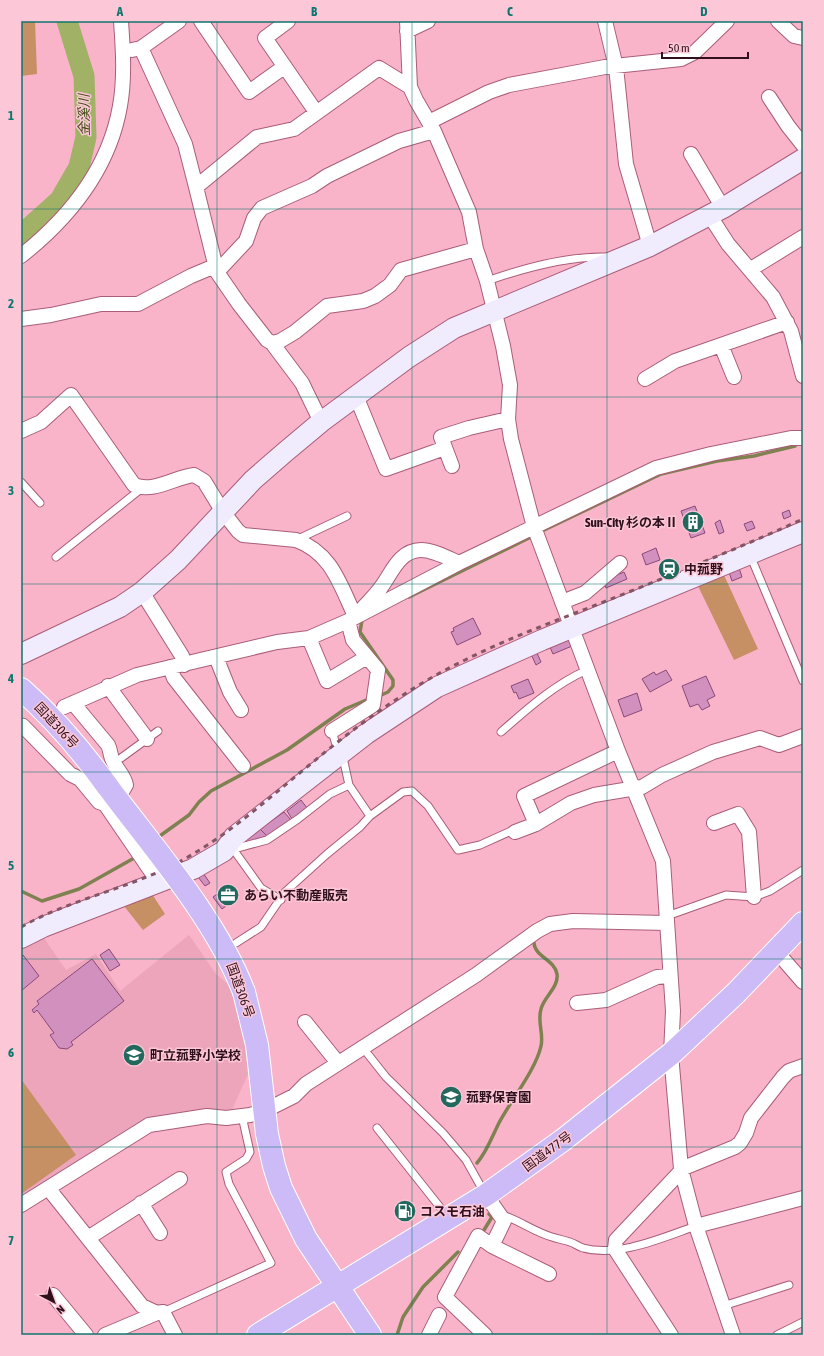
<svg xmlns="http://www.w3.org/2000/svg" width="824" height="1356" font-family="'Asap Condensed','Noto Sans JP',sans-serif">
  <rect width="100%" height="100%" fill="#f9b4ca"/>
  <path fill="#eda5bb" d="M42,935L66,970L96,954L120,991L189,935L216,974L229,985L235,998L244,1035L248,1074L232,1110L165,1116L21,1200V945Z"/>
  <path fill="#c68f64" d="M21,21H35L37,74L21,76Z
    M723,573L758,649L734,660L697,584Z
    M152,894L165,914L143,930L124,906Z
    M21,1079L76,1155L21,1194Z"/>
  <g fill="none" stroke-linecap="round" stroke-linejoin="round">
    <path stroke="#7f8150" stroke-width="3.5" d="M540,532L661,474L717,461L754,456L795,446
      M409,597L535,535
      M364,619L362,620L360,632L393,680V686L388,692L377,697
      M157,838L189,815L199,802L211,791L287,750L345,709L371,698
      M21,891L42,901L79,889L136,857
      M477,1163C487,1152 493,1134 500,1121C512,1099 536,1069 541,1046C544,1034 537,1022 541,1009C544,997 559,987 557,974C555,960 535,957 534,943
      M484,1230L492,1217L489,1214
      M397,1335L403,1317L423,1287L458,1252"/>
    <path stroke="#a1b166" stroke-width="21" d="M21,235L60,200L79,167L86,137L84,76L67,21"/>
  </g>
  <path fill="#d290be" stroke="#894a78" d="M695,506L705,533L691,538L681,511Z
    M789,510L791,516L784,519L782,513Z
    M720,520L724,532L719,534L715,523Z
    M752,521L755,528L747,531L744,524Z
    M656,548L660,560L646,565L642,554Z
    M739,568L742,577L732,581L729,572Z
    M624,572L627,579L606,588L603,581Z
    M473,618L481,634L457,645L451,632L454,631L453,628Z
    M568,638L572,646L553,654L549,645Z
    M536,651L541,662L536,665L531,654Z
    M666,670L672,680L650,692L642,679L654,672L656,675Z
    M706,676L715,696L707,700L710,706L702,710L698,704L690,707L682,686Z
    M528,679L534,693L519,699L516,692L514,693L511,686Z
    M637,693L642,710L624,717L618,700Z
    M301,800L307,808L292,819L287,811Z
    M284,812L291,820L267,836L260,829Z
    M260,829L267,836L248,842L246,840Z
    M203,873L210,883L205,886L198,877Z
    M231,884L239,896L222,909L213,897Z
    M109,949L120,965L110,971L100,955Z
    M23,955L39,976L21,991V956Z
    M92,959L124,1001L71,1042L73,1045L67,1049L59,1048L50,1035L54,1033L37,1010L34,1013L32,1010L39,1004L37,1001Z"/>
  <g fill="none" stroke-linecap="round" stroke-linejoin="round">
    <g stroke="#aa5d78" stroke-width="9">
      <path id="lane" d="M487,281C524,268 567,256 606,257
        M21,482L40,503
        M296,540L347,516
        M750,555L803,681
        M56,557L142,488
        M501,732C527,709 555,684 587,670
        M121,758L158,731
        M370,816L403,792L412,791L428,806L458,850L480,845L511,831L515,832
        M233,849L261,888L281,900
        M230,850L267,840L298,819L330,794L349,785
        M667,916L726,895L754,897L770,891L803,870
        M236,943L261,927L285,892L327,854L360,827L370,816L349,785L344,762L339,755L332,731
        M363,1048L386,1077L443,1133L466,1160L485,1194
        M377,1128L447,1216
        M502,1215C519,1220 534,1232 552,1237C558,1239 564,1240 570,1242C574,1243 579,1247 583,1248C618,1258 664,1237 696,1226
        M723,1306L789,1285
        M163,1312L271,1263L229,1184L226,1172L246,1159L250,1152L242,1116
        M777,1335L803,1322"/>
    </g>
    <g stroke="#aa5d78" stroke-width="16">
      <path id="street" d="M201,21L249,92L284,67
        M288,21L265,38L316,112
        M407,21L410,87L416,100L434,131L469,212L476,249L487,281L503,346L510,385L508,419L511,439L534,527L618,751L663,861L673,1011L671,1054L681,1169L696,1226L733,1335
        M605,21L616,67L626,164L650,246
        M778,21L794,36L803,38
        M407,31L428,21
        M141,48L185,144L196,187
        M132,50L141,48L179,21
        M410,87L379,68L294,129L257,137L196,187L217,272L239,304L267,340L272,343L280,341L295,332L327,306L363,301L375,296L390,285L401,270L476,249
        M769,97L788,126L803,145
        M429,122L489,92L509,85L605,67L681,59L695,52L727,21
        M691,154L723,208
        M710,216L728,244L773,297L791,331L803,376
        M21,256C69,218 109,169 120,106C125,78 123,49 121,21
        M751,269L803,237
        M217,272L246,241L254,218L262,208L312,186L327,176L399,141L434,131
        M21,319L51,315L101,304H138L191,276L215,266
        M272,343L302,383L321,422
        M721,345L734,377
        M645,379L675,361L787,322
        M356,396L386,469L445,448
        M21,431L41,422L71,395L134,485C154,493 175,477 194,475L204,481L223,512L238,531L243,535L254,536L296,540C332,553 340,585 355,616
        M452,466L441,437L469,428L508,419
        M142,592L182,656L184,665
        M562,602L585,593L620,563
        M361,610C368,602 376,595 382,586C392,572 400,550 421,550C433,550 448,558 459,563
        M309,638L327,681L367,657
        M216,657L230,692L241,710
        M170,667L174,678L243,766
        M108,686L147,739
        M64,707L137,675L277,642L309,638L348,621L459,563L656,468L711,454L791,438H803
        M21,727L23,726L70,774L80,779L99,802L105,804L123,790L126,785C124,775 117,770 113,761C110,756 111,751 108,745L73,703
        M332,731L373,705L378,670L353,640L348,621
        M105,804L159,883
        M714,823L738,814L749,832L754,897
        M536,824L524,796L618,751
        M515,832L536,824L571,803L594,795L642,787L662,775L713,752L760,738L779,745L803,736
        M777,952L803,982
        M577,1003L606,1000L657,977L670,976
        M305,1022L338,1063
        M681,1169L735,1147L740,1143L746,1133L751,1118L783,1077L789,1071L803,1066
        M48,1188L142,1306L157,1313
        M486,1195L504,1221L492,1246
        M141,1203L160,1233
        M21,1205L149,1125L207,1116L226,1118L250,1115L264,1111L294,1096L306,1084L476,975L537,931L550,924L573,921L667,923
        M696,1226L803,1198
        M88,1238L180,1179
        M53,1295L86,1335
        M105,1335L157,1313L163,1312L175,1335
        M429,1335L439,1315
        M485,1335L445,1297L478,1236L492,1246L549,1274
        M671,1335L615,1249L616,1240L681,1171"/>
    </g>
    <g stroke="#aa5d78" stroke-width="22">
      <path id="secondary" d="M21,654L120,607L142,592L178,560L253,480L284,453L321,422L409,357L454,328L650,246L723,208L803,159
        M21,938L43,927L193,869L224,851L234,837L366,734L437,687L542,640L803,532"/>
    </g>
    <g stroke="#fff" stroke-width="24">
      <path id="highway" d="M21,689C54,718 82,751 108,787
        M244,992L257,1045L267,1134L274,1166L281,1188L306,1239L370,1335
        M258,1335L486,1195L563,1140L671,1054L736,993L803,923"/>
    </g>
    <use href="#lane" stroke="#fff" stroke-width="7"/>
    <use href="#street" stroke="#fff" stroke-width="14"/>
    <use href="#secondary" stroke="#f0ebfd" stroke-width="20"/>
    <use href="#highway" stroke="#cdbbf7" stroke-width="22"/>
    <path stroke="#845565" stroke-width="3" stroke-dasharray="5 5" stroke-linecap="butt" d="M21,927C76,896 140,887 193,854C234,830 270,797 307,767C356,726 407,688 465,660C509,638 555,621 601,603C669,576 737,549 803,519"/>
    <g stroke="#fff" stroke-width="24" stroke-linecap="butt">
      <path id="highway-bridge" d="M108,787C155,850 216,919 244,992"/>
    </g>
    <use href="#highway-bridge" stroke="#cdbbf7" stroke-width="22"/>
  </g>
  <path fill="none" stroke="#0f766e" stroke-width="1" stroke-opacity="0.55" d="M217,21V1335M412,21V1335M607,21V1335M21,209H803M21,397H803M21,584H803M21,772H803M21,959H803M21,1147H803"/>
  <defs>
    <g id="building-disc" transform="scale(1.15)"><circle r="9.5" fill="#23685c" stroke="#fcc7d7"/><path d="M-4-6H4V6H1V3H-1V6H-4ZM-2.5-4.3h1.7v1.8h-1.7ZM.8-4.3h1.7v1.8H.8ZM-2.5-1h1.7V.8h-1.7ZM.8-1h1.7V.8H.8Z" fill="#fff"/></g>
    <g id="station-disc" transform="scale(1.15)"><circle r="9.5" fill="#23685c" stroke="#fcc7d7"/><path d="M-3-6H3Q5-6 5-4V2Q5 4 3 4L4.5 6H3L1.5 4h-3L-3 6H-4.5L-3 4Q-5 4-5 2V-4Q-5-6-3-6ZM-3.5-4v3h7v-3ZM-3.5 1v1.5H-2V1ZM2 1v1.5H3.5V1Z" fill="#fff"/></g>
    <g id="office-disc" transform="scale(1.15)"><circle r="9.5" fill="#23685c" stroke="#fcc7d7"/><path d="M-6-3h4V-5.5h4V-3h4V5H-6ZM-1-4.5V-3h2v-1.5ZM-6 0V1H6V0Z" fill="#fff"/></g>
    <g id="school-disc" transform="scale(1.15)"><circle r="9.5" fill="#23685c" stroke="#fcc7d7"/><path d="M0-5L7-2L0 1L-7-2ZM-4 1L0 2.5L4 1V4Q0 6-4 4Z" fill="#fff"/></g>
    <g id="fuel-disc" transform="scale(1.15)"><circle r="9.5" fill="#23685c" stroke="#fcc7d7"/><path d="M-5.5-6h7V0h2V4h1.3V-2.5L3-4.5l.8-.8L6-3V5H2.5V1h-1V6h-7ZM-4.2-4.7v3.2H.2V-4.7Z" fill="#fff"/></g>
  </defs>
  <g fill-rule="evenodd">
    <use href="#building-disc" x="693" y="522"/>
    <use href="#station-disc" x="669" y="569"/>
    <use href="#office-disc" x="228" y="895"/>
    <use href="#school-disc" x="134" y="1055"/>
    <use href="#school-disc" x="451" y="1097"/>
    <use href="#fuel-disc" x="405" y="1211"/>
  </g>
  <g text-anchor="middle" stroke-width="3" stroke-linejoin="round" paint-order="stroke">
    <g font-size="13" font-weight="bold" fill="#2f101c" stroke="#fcc7d7" text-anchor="start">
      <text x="678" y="527" text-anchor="end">Sun-City 杉の本Ⅱ</text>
      <text x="684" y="574">中菰野</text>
      <text x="244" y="900">あらい不動産販売</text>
      <text x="150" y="1060">町立菰野小学校</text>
      <text x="466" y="1102">菰野保育園</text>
      <text x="420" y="1216">コスモ石油</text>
    </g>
    <g font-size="13" fill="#2f101c" stroke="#fcc7d7">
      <text transform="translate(57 725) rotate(47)" y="5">国道306号</text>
      <text transform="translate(241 990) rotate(70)" y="5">国道306号</text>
      <text transform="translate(547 1151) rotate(-36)" y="5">国道477号</text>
    </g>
    <g font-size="14" font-style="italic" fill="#454e17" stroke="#fcc7d7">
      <text transform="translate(84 115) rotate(-91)" y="5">金溪川</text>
    </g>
  </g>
  <rect width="824" height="1356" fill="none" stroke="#fcc7d7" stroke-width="44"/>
  <g transform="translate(54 1302) rotate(139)" stroke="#fcc7d7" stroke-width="3" paint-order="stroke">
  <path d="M0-3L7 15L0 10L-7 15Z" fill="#2f101c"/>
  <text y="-6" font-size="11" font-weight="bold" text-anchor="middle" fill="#2f101c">N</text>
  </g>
  <path d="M662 52v6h86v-6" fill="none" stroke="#2f101c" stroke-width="2"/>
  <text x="668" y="52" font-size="12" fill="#2f101c" stroke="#fcc7d7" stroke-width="3" paint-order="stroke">50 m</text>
  <rect x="22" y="22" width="780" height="1312" fill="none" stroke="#0f766e" stroke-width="1.5"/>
  <g font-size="13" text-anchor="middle" font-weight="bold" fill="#0f766e">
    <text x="120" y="16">A</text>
    <text x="314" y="16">B</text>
    <text x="510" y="16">C</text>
    <text x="704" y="16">D</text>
    <text x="11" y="120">1</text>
    <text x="11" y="308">2</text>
    <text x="11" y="495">3</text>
    <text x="11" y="683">4</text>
    <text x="11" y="870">5</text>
    <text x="11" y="1057">6</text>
    <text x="11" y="1245">7</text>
  </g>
</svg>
